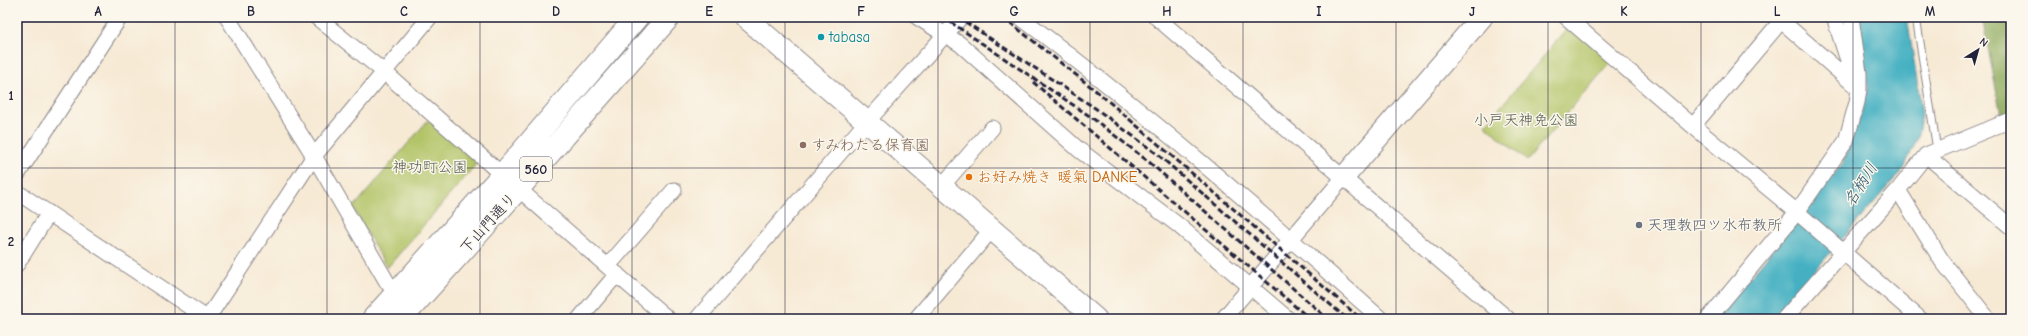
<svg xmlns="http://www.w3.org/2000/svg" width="2028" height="336" font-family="'Comic Neue','Klee One',sans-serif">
  <rect width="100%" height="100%" fill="#fbf7ec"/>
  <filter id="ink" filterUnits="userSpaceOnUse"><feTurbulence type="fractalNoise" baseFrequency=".025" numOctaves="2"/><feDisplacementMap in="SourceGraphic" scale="8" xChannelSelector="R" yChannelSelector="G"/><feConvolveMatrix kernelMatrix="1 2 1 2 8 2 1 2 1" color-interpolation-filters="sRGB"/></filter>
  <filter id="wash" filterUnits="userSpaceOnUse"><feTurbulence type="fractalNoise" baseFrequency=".012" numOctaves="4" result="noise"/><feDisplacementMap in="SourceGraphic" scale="16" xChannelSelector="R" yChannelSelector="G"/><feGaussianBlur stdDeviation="0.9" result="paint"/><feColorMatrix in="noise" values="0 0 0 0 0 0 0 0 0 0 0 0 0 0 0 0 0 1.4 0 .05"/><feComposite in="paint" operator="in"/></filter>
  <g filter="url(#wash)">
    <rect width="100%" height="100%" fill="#f7ead5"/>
    <path fill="#b2c468" stroke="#6a7352" d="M1572,23L1614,58L1527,161L1485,125Z
      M428,120L478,162L387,268L353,208Z"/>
    <path fill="#8daa5c" stroke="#58664c" d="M1982,17H2011V111L2001,115Z"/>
    <path fill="#44b0c2" stroke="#33697e" d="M1857,17H1907L1922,113L1917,139L1904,168L1773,319H1713L1751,276L1843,163L1864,106L1868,88Z"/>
  </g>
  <g filter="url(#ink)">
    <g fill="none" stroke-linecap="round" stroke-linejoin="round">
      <g stroke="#8c8688" stroke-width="9">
        <path id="lane" d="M1916,17L1937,150"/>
      </g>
      <g stroke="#8c8688" stroke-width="17">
        <path id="street" d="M227,17L314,156L387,282L396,293
          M316,17L383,71L668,319
          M917,17L960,44L1078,149L1178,225L1288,319
          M1020,17C1145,111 1264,215 1381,319
          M1156,17L1508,319
          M1566,17L1693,126L1797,212L1920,319
          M1777,17L1859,89
          M1834,17L1852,73
          M1693,126L1781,21
          M1926,155L2011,227
          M17,175L120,17
          M942,186L992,128
          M1898,190L1942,261L1988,319
          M17,192L208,319
          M17,264L49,213
          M608,266L674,190
          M207,319L314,156L430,17
          M579,319L617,274
          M697,319L857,133L961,17
          M916,319L992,229
          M1223,319L1344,177
          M1708,319L1797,212L1846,141L1857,102L1859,89V73L1851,17
          M1784,319L1898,190L1926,155L2011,120"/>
      </g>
      <g stroke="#8c8688" stroke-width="23">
        <path id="secondary" d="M745,17L1096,319
          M1344,177L1482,17"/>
      </g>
      <g stroke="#8c8688" stroke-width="24">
        <path id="primary" d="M373,319L503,174L637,17
          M401,319L519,188L669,17"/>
      </g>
      <use href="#lane" stroke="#fff" stroke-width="7"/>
      <use href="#street" stroke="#fff" stroke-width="15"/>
      <use href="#secondary" stroke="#fff" stroke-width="21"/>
      <use href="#primary" stroke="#fff" stroke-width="22"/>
      <path stroke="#22223b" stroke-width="3" stroke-dasharray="6 3" stroke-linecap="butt" d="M943,17L1091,117L1149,162L1328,319
        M958,17L1095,108L1156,153L1347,319
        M1003,17L1100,94L1361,319
        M1033,82L1310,319"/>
    </g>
  </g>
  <path fill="none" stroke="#22223b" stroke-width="1" stroke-opacity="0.55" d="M175,17V319M327,17V319M480,17V319M632,17V319M785,17V319M938,17V319M1090,17V319M1243,17V319M1396,17V319M1548,17V319M1701,17V319M1853,17V319M17,168H2011"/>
  <circle fill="#0f9aa8" stroke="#fbf7ec" stroke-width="1.5" cx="821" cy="37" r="4"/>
  <circle fill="#8d6e63" stroke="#fbf7ec" stroke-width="1.5" cx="803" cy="145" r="4"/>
  <circle fill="#e8710a" stroke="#fbf7ec" stroke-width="1.5" cx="969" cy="177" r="4"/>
  <circle fill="#6b7280" stroke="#fbf7ec" stroke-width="1.5" cx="1639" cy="225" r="4"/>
  <g text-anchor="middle" stroke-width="3" stroke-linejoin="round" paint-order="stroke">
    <rect fill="#fbf7ec" stroke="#636270" stroke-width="1" x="520" y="157" width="32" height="24" rx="3"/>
    <g font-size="14" font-weight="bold" fill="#22223b">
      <text x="536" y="174">560</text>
    </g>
    <g font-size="15" fill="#0d838f" stroke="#fbf7ec" text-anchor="start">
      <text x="829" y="42">tabasa</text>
    </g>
    <g font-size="15" fill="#545b4b" stroke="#fbf7ec">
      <text x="1526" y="125">小戸天神免公園</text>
      <text x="430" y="172">神功町公園</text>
    </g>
    <g font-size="15" fill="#785e54" stroke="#fbf7ec" text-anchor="start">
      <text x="811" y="150">すみわたる保育園</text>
    </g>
    <g font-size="15" fill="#c56008" stroke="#fbf7ec" text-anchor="start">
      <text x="977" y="182">お好み焼き 暖氣 DANKE</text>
    </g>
    <g font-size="15" fill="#22223b" stroke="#fbf7ec">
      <text transform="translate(488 223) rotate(-48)" y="5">下山門通り</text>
    </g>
    <g font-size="15" fill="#5b616d" stroke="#fbf7ec" text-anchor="start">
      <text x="1647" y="230">天理教四ツ水布教所</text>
    </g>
    <g font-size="16" font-style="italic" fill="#305b71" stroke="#fbf7ec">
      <text transform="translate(1860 184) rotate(-58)" y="6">名柄川</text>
    </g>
  </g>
  <rect width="2028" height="336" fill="none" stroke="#fbf7ec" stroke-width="44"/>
  <g transform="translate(1978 50) rotate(37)" stroke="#fbf7ec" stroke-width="3" paint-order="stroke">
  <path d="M0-3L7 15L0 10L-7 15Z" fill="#22223b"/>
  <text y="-6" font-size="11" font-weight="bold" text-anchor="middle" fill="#22223b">N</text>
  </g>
  <rect x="22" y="22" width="1984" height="292" fill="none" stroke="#22223b" stroke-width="1.5"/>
  <g font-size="13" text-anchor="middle" font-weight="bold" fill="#22223b">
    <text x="98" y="16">A</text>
    <text x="251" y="16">B</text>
    <text x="404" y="16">C</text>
    <text x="556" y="16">D</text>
    <text x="709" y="16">E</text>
    <text x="861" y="16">F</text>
    <text x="1014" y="16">G</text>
    <text x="1167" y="16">H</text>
    <text x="1319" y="16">I</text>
    <text x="1472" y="16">J</text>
    <text x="1624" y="16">K</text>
    <text x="1777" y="16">L</text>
    <text x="1930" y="16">M</text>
    <text x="11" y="100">1</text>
    <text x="11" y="246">2</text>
  </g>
</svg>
